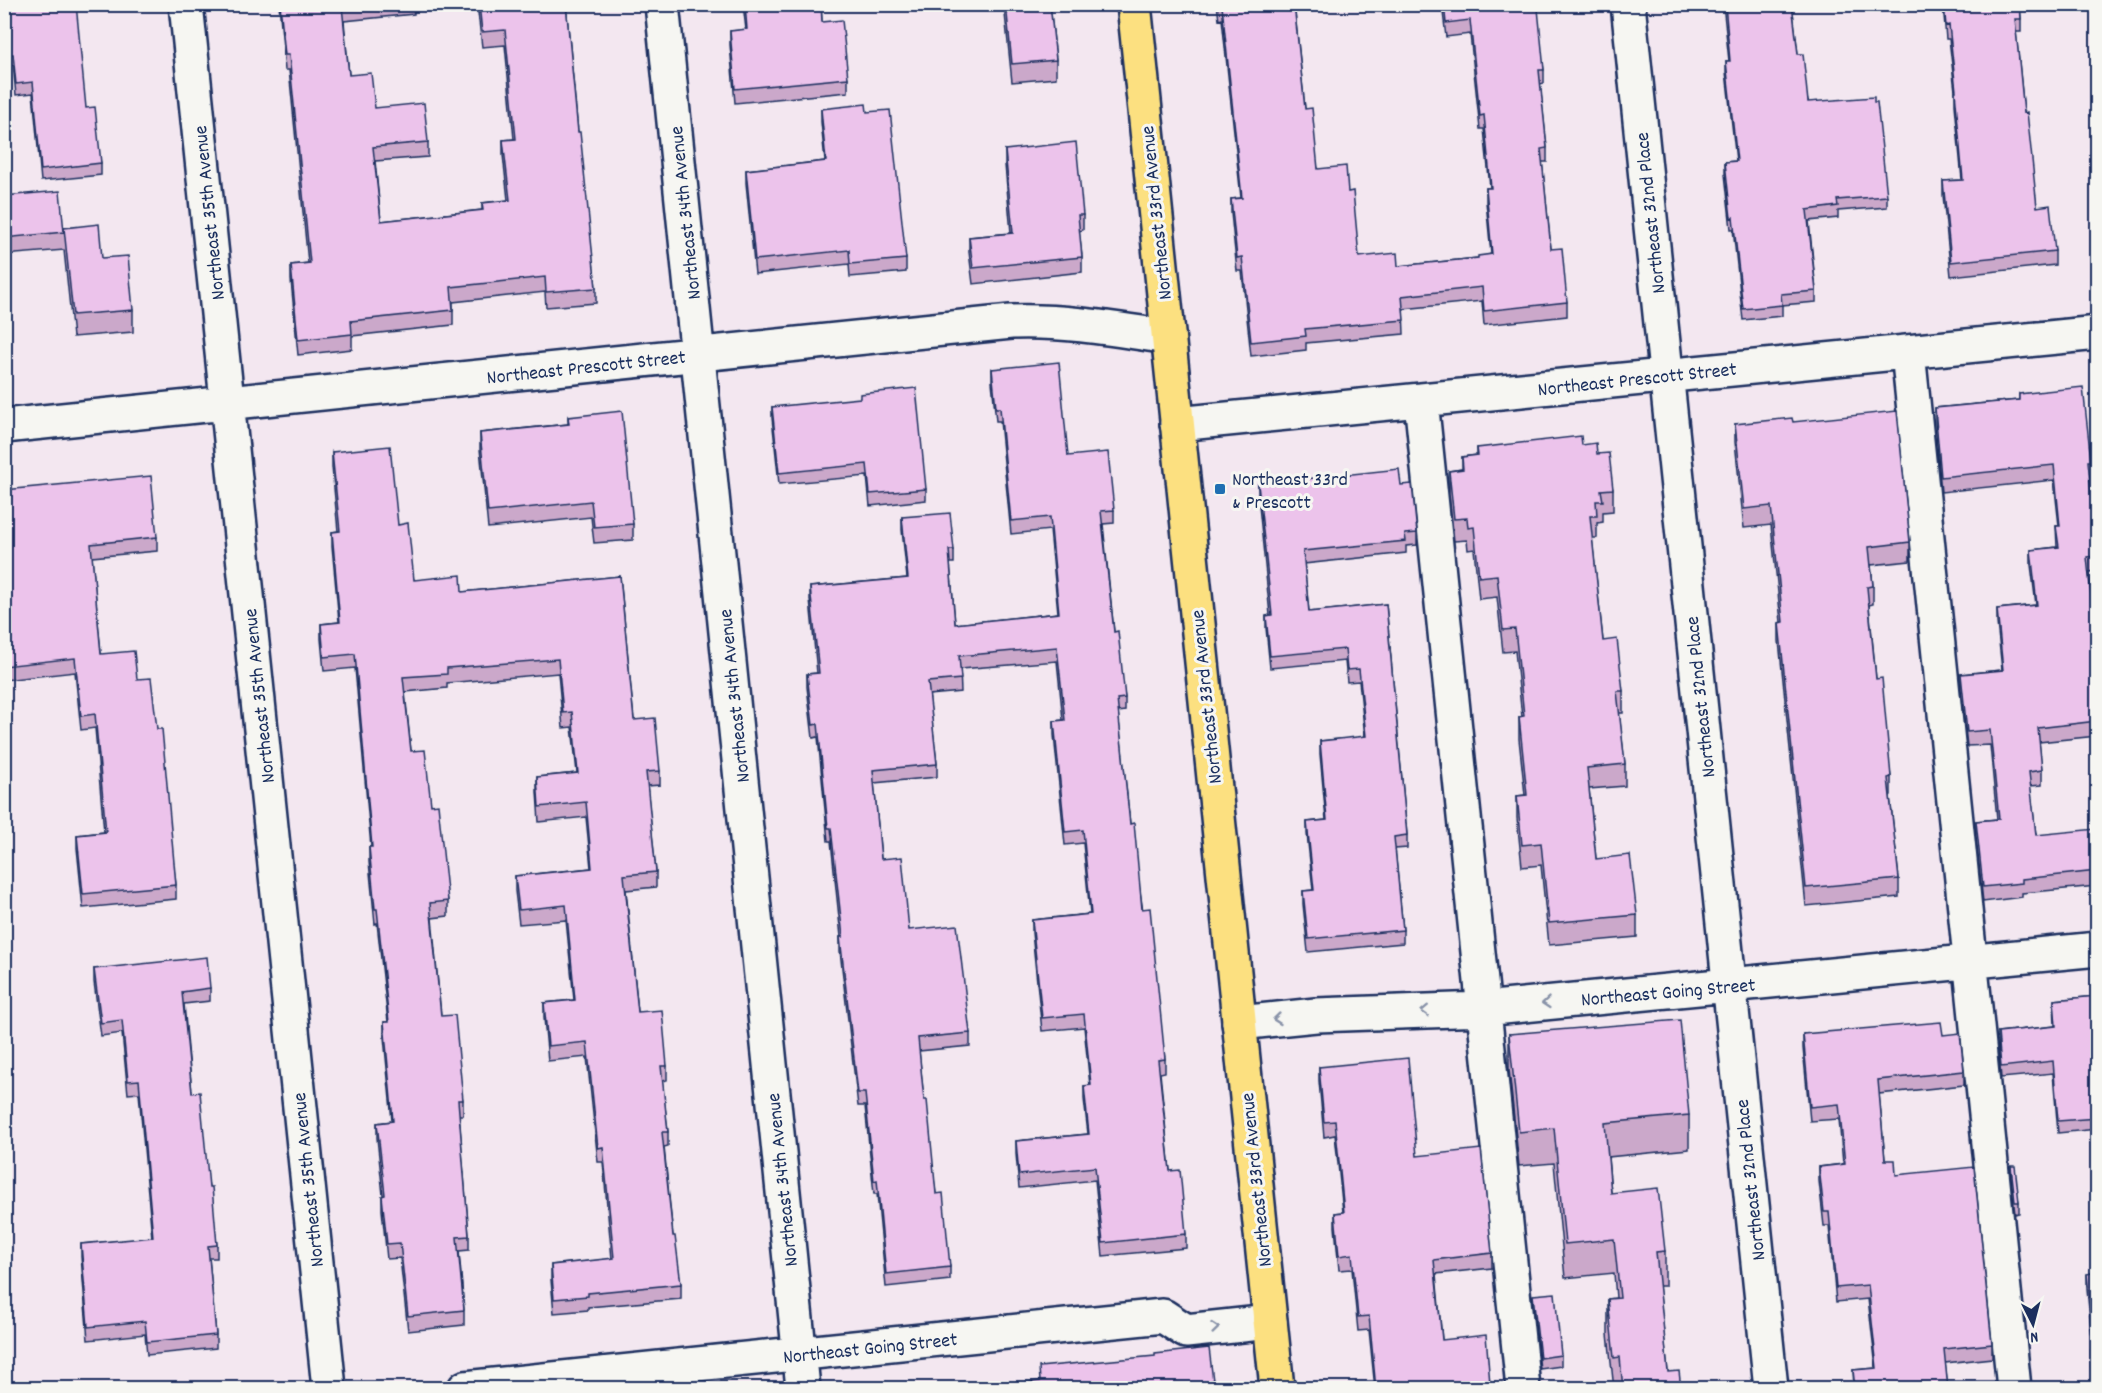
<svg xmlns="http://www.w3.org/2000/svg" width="2102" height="1393" font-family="Dekko,sans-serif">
  <rect width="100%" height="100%" fill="#f3e7f0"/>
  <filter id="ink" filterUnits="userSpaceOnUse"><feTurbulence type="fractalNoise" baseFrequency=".0167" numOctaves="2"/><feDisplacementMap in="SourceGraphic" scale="12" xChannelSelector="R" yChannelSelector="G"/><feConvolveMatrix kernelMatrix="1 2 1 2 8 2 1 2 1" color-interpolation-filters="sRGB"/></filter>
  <g filter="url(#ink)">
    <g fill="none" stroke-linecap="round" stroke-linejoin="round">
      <g stroke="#1b2f5e" stroke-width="38">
        <path id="minor" d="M186,4L329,1388
          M662,4L803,1388
          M1628,4L1771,1388
          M1908,352L2014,1388
          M1421,400L1523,1388
          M1177,424L2098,333
          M4,426L1011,322C1064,320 1115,329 1168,337
          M1239,1023L1316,1015L1483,1009L2098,949
          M465,1388L1163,1316L1186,1331L1270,1322"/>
      </g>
      <g stroke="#1b2f5e" stroke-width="38">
        <path id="major" d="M1134,4L1277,1388"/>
      </g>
      <use href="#minor" stroke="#f6f6f2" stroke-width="33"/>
      <use href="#major" stroke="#fce080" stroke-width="33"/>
    </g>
    <path fill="#cba8ca" stroke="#1b2f5e" stroke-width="1.5" d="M4,4L86,108L101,163V175L41,181L33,93L16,95L13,65L4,66Z
      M279,4H414V14L344,21L349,75L375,108L428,142V157L375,161L381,221L482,210V203L508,200L503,155V140L514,139L505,45L482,47L477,4H566L578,132L596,288V303L546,307L545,292L453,302V325L352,336V349L298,355L291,280V265L308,263L289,70H285Z
      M743,4H821L822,22L848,78V92L735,103L730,45V31L746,30Z
      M1004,4H1050L1056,60V78L1012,82Z
      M1217,4H1304V12H1295L1305,109L1318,169L1348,192L1359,257L1398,266L1478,258L1491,254L1486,202V188H1490L1484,129H1480L1470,34L1446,37L1442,4H1534L1544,70V83L1540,84L1547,148V162H1542L1551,249L1567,302V316L1484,325L1482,301L1403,309L1404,334L1306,343V350L1251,356L1242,271H1237L1231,213V199L1241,198L1222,19L1219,20Z
      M1723,4H1792L1798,54L1808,102L1887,196V207L1838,211V218L1809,221L1816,291V302L1782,305V316L1743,320L1733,229H1731L1725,174V162L1736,161L1726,72V61H1729Z
      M1943,4H2020L2021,19V32H2016L2024,113L2037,207L2055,251V265L1951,276L1943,195V181L1962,180L1955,105V91L1949,39H1946Z
      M821,109L867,112L906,259V272L850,277L849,264L755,274L746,183V170L825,161L821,122Z
      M1005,150L1083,215V230L1079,231L1082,257V272L973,284L969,252V237L1011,233L1005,165Z
      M4,196L64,232L102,258L133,310V332L73,337L64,250L4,255Z
      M992,369L1114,510V523L1103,524L1114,632L1125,698V711L1118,712L1130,824L1165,1059V1072L1160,1073L1170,1171L1186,1234V1248L1103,1256L1095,1180L1019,1188L1016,1154V1141L1088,1134L1084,1099V1086H1090L1084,1027L1042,1031L1032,933V920L1090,914L1083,843L1065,845L1054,735V721L1063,720L1057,661L960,669L961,692L929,695L937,764V777L874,783L881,859L909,930L970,1033V1046L919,1051L924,1100L936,1194L950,1267V1280L886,1287L877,1194H874L865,1106H858L840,951V937H841L831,841H828L818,737L813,738L807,687V674L817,673L810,600V587L907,578L902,530V517L954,550V563H950L955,624L1058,613L1050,530L1011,534L1000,421H996L992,382Z
      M2019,394L2091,461V476H2089L2094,523L2097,522V571L2089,572L2097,654V736L2039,742L2042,770V785L2030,786L2036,835L2097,846V886L2022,893V897L1983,902L1976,836V821L1997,819L1990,745L1967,746L1961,689V674L2002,670L1997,623V609L2036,605L2031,565V550L2057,547L2056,526H2059L2054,480L1941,492L1935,423V408L2019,400Z
      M772,407L926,489V500L870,506L867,476L779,484L772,418Z
      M568,417L633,524V540L594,543L591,517L488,528L480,449V433L568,424Z
      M1793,422L1910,542V561L1871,565L1873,586V604L1869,605L1876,679L1891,777V795L1890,796L1899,879V897L1806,906L1779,641V623L1781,622L1771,525L1744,528L1735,442V424Z
      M1582,445L1597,454L1613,489V511L1603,512V522L1597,523V538H1592L1603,641L1623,691V713H1619L1625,764V786L1589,789L1596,859L1637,915V937L1549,945L1541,865L1522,867L1517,818V796L1525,795L1519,739V717H1522L1515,651L1503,652L1497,597L1479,599L1474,549L1468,550L1467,540L1454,541L1449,493V471L1462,469V457L1477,455V448Z
      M332,452L398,525L414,580L462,592L620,576L634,720L660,771V785L647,786L656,872V887L626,890L638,1012L667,1066V1080L662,1081L668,1132V1146L664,1147L673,1236L681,1284V1299L588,1307V1310L554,1313L551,1280V1265L612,1259L603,1162H598L587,1057L548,1061L544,1018V1003L574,1000L566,920L519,924L515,891V876L591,868L586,817L539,822L537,792V777L577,773L572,727L563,728L558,673L447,683V688L405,692L411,751L431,805L448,901V916L432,918L441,1016L463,1100V1115H459L469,1236V1250L459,1251L464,1310V1325L408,1331L400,1258L387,1259L382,1210V1196L383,1195L377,1138V1123L392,1121L384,1037V1022H388L377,923L375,924L369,862V847H371L355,668L324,671L321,639V624L339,622L332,546V532L338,531L332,467Z
      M1258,484L1401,485L1417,533V545L1406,546V553L1304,564L1309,612L1386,604L1407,835V848L1395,849L1403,930V943L1308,952L1303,904V891L1313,890L1307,834V822L1326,820L1320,754V741L1365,737L1359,681L1347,682L1345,661L1270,668L1266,628V616L1270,615L1258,496Z
      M4,490L157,537V551L92,557L101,654L137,679L157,729L176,885V899L83,908L77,848V835L104,832L95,728L81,730L75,672L4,680Z
      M94,969L210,988V1001L184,1004L192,1093L209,1187L217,1245V1258H209L216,1335V1348L147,1355L145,1334L88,1340L81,1257V1244L152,1238L139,1093L128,1094L122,1033L101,1036L94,982Z
      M2097,996V1129L2058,1133L2053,1073L2001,1078L1998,1043V1032L2055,1026L2054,1000Z
      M1509,1034L1689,1115V1149L1608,1157L1611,1193L1665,1251V1286H1659L1668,1372L1681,1389H1614L1608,1334V1299L1616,1298L1614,1273L1565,1278L1554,1163L1519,1166L1509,1069Z
      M1803,1034L1943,1035L1964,1071V1085L1879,1094L1885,1160L1896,1175L1992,1344V1358L1945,1363L1948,1389H1854L1853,1370L1876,1368L1868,1299L1836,1302L1829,1226H1824L1819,1181V1167L1843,1164L1839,1119L1810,1121L1803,1048Z
      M1319,1067L1417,1156L1492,1253V1268L1436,1274L1442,1340L1490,1384V1389H1375L1369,1330L1358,1331L1352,1269L1339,1270L1335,1227V1213L1343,1212L1335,1135L1324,1137L1319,1081Z
      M2011,1166L2019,1202V1213L2015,1214L2011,1177Z
      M4,1168L10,1218V1232H7L11,1269V1283L4,1284Z
      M2097,1272V1389L2093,1383L2091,1366V1350L2093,1349L2087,1290V1274Z
      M1533,1295L1561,1355V1366L1540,1369L1533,1306Z"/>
    <path fill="#ecc3eb" stroke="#1b2f5e" stroke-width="1.5" d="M4,4H76L86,108L95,107L101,163L41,170L33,82L16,84L13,54L4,55Z
      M280,4H360L342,6L349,75L371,73L375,108L424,103L428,142L373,147L381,221L483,210L482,203L510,200L503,140L516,139L505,30L482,32L479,4H566L578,132H580L596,288L546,292L545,277L451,287L453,310L351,321L352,334L298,340L291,265L310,263L289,55H285Z
      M745,4H821L822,22L842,20L848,78L735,89L730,31L747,29Z
      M1006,4H1050L1056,60L1012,64Z
      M1219,4H1294L1305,109L1312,108L1318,169L1346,166L1348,192L1353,191L1359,257L1397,253L1398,266L1478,258V256L1492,254L1486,188H1491L1484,115L1480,116L1470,20L1446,23L1444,4H1534V10L1538,9L1544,70H1539L1547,148L1541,149L1551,249L1562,248L1567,302L1484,311L1482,287L1402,296L1404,320L1305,329L1306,336L1251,342L1242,257L1237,258L1231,199L1242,198L1222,6H1219Z
      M1725,4H1792L1798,54H1803L1808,102L1874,97V102H1877L1887,196L1837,200L1838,206L1807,210L1816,291L1781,294L1782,305L1743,309L1733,217L1731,218L1725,162L1737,161L1726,61H1730Z
      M1944,4H2020L2021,19H2015L2024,113L2027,112L2037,207L2050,205L2055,251L1951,262L1943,181L1963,180L1955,91H1956L1949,25L1946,26Z
      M866,104L867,112L890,110L906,259L850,264L849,250L755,260L746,170L826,161L821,109Z
      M1076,142L1083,215H1078L1082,257L973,268L969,237L1013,233L1005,150Z
      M60,191L64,232L4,238V196Z
      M99,224L102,258L128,256L133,310L73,315L64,228Z
      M1059,362L1068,456L1108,452L1114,510L1101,511L1114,632L1118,631L1125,698L1117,699L1130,824L1134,823L1142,909L1150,908L1165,1059L1158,1060L1170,1171L1180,1170L1186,1234L1103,1243L1095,1167L1019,1175L1016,1141L1089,1134L1084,1086L1091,1085L1084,1014L1042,1018L1032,920L1091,914L1083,830L1065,832L1054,721L1065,720L1057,647L959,656L961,679L928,682L937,764L873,770L881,859L902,857L909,930L957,925L970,1033L918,1038L924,1100H927L936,1194L943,1193L950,1267L886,1274L877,1180L874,1181L865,1093H858L840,937H843L831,828H828L818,724L813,725L807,674L819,673L810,587L908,578L902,517L950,513L954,550H949L955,624L1059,613L1050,517L1011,521L1000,408H996L992,369Z
      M2083,387L2091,461H2088L2094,523L2097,522V556L2087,557L2097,654V721L2038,728L2042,770L2029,772L2036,835L2096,829L2097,846V871L2022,879V883L1983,887L1976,821L1999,819L1990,730L1967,732L1961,674L2003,670L1997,609L2037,605L2031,550L2059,547L2056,526H2060L2054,465L1941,477L1935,408L2019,400V394Z
      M916,388L926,489L870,494L867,464L779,473L772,407L860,398V394Z
      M622,411L633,524L594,527L591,501L488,512L480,433L569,424L568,417Z
      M1897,411L1910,542L1869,547L1873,586L1867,587L1876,679L1882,678L1891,777L1888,778L1899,879L1806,888L1779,623L1783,622L1771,506L1744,509L1735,424L1792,418L1793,422Z
      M1581,436L1582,445L1596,443L1597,454L1609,453L1613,489L1601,490L1603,501H1596L1597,516H1590L1603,641L1617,639L1623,691H1617L1625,764L1587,768L1596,859L1630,855L1637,915L1549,923L1541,843L1522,845L1517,796L1527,795L1519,717L1524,716L1515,629L1503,630L1497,575L1479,577L1474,527L1468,528L1467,518L1454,519L1449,471L1463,469L1462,457L1478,455L1477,448Z
      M390,446L398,525L408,523L414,580L461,575L462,592L620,576L634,720L655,718L660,771L646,772L656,872L624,875L638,1012L662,1010L667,1066H661L668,1132H662L673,1236H675L681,1284L588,1293V1296L554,1299L551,1265L614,1258L603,1147L598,1148L587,1042L548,1046L544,1003L575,1000L566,905L519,910L515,876L592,868L586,802L539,807L537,777L578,773L572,712L563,713L558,659L447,668V674L403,677L411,751L425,750L431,805L438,804L448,901L430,903L441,1016L455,1015L463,1100H458L469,1236L457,1237L464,1310L408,1316L400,1243L387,1244L382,1196L385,1195L377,1123L393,1121L384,1022H389L377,909H375L369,847H372L355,654L324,657L321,624L340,622L332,532L340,531L332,452Z
      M1399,469L1401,485L1412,484L1417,533L1405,534L1406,541L1303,551L1309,612L1386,604L1407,835L1394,837L1403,930L1308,939L1303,891L1314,890L1307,822L1327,820L1320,741L1366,736L1359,669L1347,670L1345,649L1270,656L1266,616L1272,615L1258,484Z
      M151,476L157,537L91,544L101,654L134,651L137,679L151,678L157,729H162L176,885L83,894L77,835L106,832L95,714L81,716L75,658L4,666V490Z
      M207,957L210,988L182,992L192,1093L200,1092L209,1187H212L217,1245L208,1246L216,1335L147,1342L145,1321L88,1327L81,1244L153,1237L139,1080L128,1081L122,1020L101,1023L94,969Z
      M2097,996V1118L2058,1121L2053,1061L2001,1067L1998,1032L2056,1026L2054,1000Z
      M1680,1020L1689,1115L1605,1123L1611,1193L1658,1188L1665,1251L1656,1252L1668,1372L1679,1371L1681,1389H1623L1620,1357L1614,1358L1608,1299L1620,1298L1614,1239L1565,1244L1554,1128L1519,1132L1509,1034Z
      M1941,1022L1943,1035L1960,1033L1964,1071L1878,1080L1885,1160H1895L1896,1175L1974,1167L1992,1344L1944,1349L1948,1389H1855L1853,1370L1877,1368L1868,1285L1836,1288L1829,1212H1824L1819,1167L1845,1164L1839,1104L1810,1107L1803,1034Z
      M1408,1058L1417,1156L1481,1149L1492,1253L1434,1260L1442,1340L1486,1335L1490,1384L1453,1388V1389H1376L1369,1316L1358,1317L1352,1254L1339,1256L1335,1213L1344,1212L1335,1121L1324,1122L1319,1067Z
      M2011,1166H2015L2019,1202H2015Z
      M4,1168L10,1218L6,1219L11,1269L4,1270Z
      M2097,1272V1389H2050V1387L2094,1383L2091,1350L2095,1349L2087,1274Z
      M1555,1293L1561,1355L1540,1358L1533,1295Z
      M1209,1348L1214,1389H970L1040,1381L1039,1367L1155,1356V1354Z"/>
    <defs><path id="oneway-chevron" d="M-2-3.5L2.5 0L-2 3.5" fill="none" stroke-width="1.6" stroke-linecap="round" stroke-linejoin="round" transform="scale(1.5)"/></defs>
    <g stroke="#8892a8">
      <use href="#oneway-chevron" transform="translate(1546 1003) rotate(175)"/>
      <use href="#oneway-chevron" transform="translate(1425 1011) rotate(178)"/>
      <use href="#oneway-chevron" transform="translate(1277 1019) rotate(174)"/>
      <use href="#oneway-chevron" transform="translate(1215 1328) rotate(-6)"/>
    </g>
  </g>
  <rect fill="#1f6fb2" stroke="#f6f6f2" stroke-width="2" x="1214" y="483" width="12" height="12" rx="3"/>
  <g text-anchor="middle" stroke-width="6" stroke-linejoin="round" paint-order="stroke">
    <g font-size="20" fill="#1b2f5e" stroke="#f6f6f2">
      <text transform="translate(208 213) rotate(-96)" y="7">Northeast 35th Avenue</text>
      <text transform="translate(684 213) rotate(-96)" y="7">Northeast 34th Avenue</text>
      <text transform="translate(1155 213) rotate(-96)" y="7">Northeast 33rd Avenue</text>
      <text transform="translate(1649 213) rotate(-96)" y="7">Northeast 32nd Place</text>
      <text transform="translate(586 366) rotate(-6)" y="7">Northeast Prescott Street</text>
      <text transform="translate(1637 378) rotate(-6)" y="7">Northeast Prescott Street</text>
      <text transform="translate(258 696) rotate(-96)" y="7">Northeast 35th Avenue</text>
      <text transform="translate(733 696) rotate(-96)" y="7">Northeast 34th Avenue</text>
      <text transform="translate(1205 697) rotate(-96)" y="7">Northeast 33rd Avenue</text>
      <text transform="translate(1699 697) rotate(-96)" y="7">Northeast 32nd Place</text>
      <text transform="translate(1668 991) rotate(-5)" y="7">Northeast Going Street</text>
      <text transform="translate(307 1180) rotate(-96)" y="7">Northeast 35th Avenue</text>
      <text transform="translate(781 1180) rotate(-96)" y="7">Northeast 34th Avenue</text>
      <text transform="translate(1255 1180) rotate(-96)" y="7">Northeast 33rd Avenue</text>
      <text transform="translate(1749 1180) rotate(-96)" y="7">Northeast 32nd Place</text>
      <text transform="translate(870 1347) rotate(-6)" y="7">Northeast Going Street</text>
    </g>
    <g font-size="20" fill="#1b2f5e" stroke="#f6f6f2" text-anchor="start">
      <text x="1232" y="485">Northeast 33rd<tspan x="1232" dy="23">&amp; Prescott</tspan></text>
    </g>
  </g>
  <rect width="2102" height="1393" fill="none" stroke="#f6f6f2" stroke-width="24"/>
  <rect x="12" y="12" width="2078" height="1369" fill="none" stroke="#1b2f5e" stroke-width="2" filter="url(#ink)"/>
  <g transform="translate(2033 1324) rotate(174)" stroke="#f6f6f2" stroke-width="4.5" paint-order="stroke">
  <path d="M0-4.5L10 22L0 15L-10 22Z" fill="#1b2f5e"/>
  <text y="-9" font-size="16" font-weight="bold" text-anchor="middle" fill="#1b2f5e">N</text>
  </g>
</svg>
